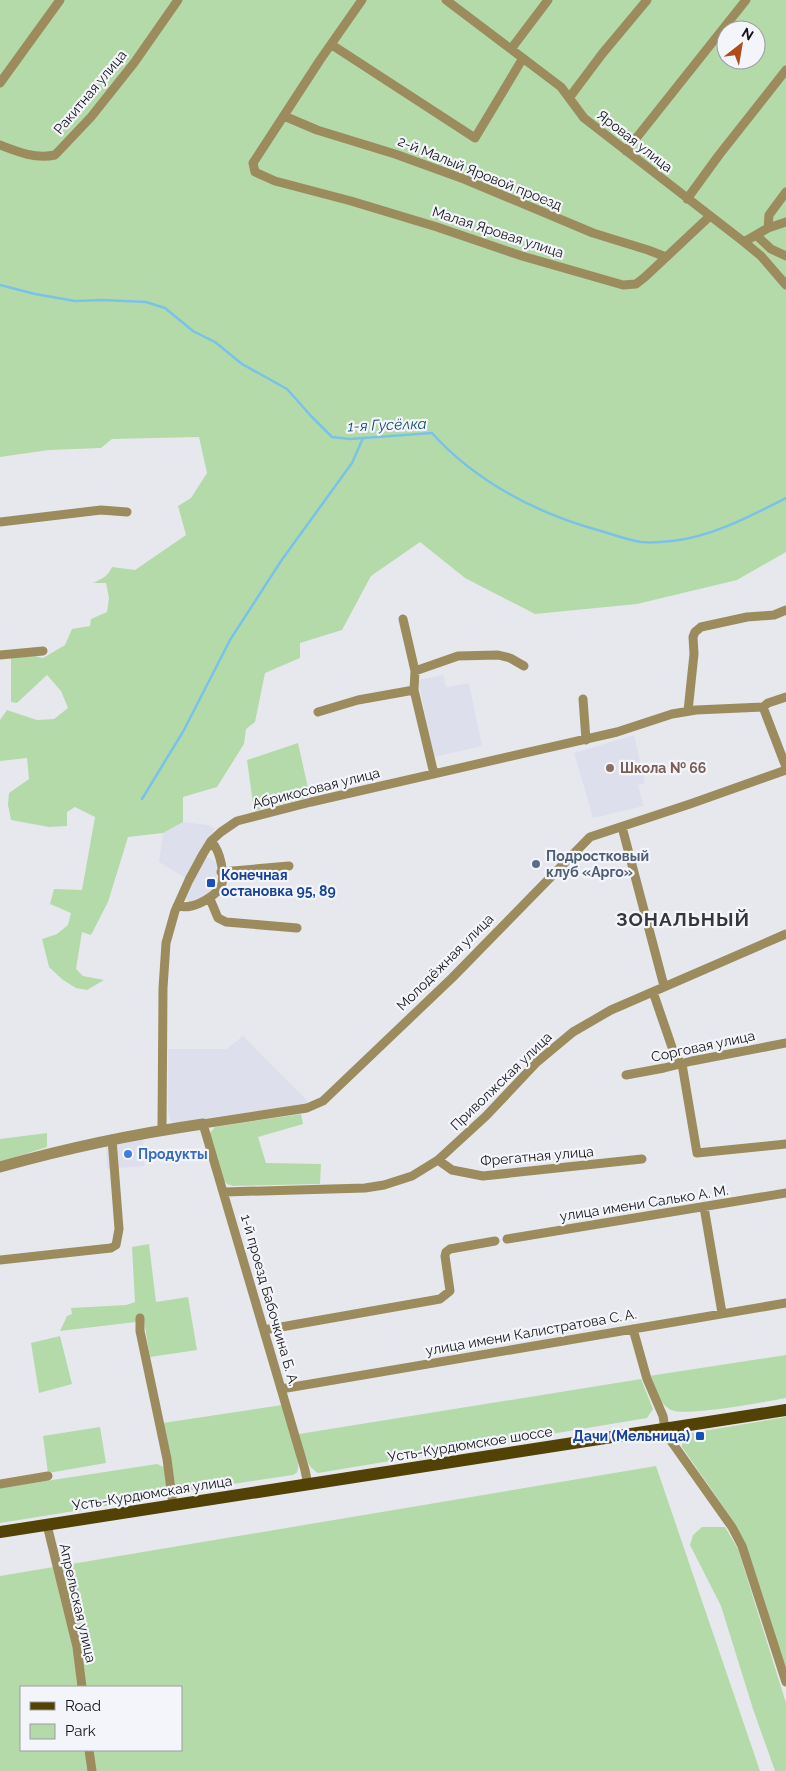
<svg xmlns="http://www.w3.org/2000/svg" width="786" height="1771" font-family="Raleway,sans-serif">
  <rect width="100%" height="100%" fill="#e7e8ee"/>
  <path fill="#dedfed" d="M443,675L446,687L469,683L482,746L434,757L418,680Z
    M634,735L645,783L638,785L644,806L593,818L574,753Z
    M183,822L208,825L215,829L205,842L185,878L159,862L163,833Z
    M208,857L217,863V886L211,894L189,902L185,899L202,860Z
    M243,1036L306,1099L308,1103L179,1124L171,1122L168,1112V1049H226Z
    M143,1138L144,1166L107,1169L106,1144Z"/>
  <path fill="#b4daaa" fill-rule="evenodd" d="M0,0H786V552L737,580L637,604L535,614L465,578L420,542L371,576L342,630L300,643V658L265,673L255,722L246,729L244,744L217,787L183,797V822L163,833L128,837L108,902L91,935L82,932L76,969L83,976L104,980L87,990L76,988L63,980L49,967L42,939L57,934L68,925L71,913L50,904L54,889L82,890L95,817L75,807L67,812V826L49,827L11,820L8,805L9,793L29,779L27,758L0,761V720L7,710L37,720L54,719L68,708L61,691L47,675L17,703L11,702V657L35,656L43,658L65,645L72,629L90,626L91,619L107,612L109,598L106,583H93C102,579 108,576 112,567L135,570L186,535L178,506L191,498L207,473L199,437L112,439L101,448L49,450L0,457ZM726,30H756V60H726Z
    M298,743L310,797L254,811L247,760Z
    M301,1114L303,1124L258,1137L266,1163L321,1164L320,1184L233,1186L227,1184L221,1178L210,1133L215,1127Z
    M47,1133V1147L0,1162V1139Z
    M149,1244L156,1302L188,1297L197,1350L150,1357L144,1321L60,1331L67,1316L72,1314L71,1308L126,1305L135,1302L132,1247Z
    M60,1336L72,1384L39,1393L31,1343Z
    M786,1355V1398C765,1402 686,1417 671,1410C658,1403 654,1389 649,1376Z
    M641,1379L653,1409L647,1418L318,1473C304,1465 303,1448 299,1434Z
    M282,1405C286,1419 300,1457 298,1469C297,1473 297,1473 293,1475L180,1492L173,1485L163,1423Z
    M786,1417V1668L746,1546L736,1525L682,1447C682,1439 683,1436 691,1433Z
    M100,1427L106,1463L48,1473L43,1436Z
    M157,1464L166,1468L167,1492L162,1497L0,1523V1488Z
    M656,1466L760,1771H0V1576ZM21,1687H181V1750H21Z
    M702,1527H725L738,1549L786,1703V1771H775L753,1709L721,1606L690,1545L693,1535Z"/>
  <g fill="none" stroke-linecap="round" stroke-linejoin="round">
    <path stroke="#7ac2e7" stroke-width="2.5" d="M0,285L35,294L75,301L103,300L146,302L165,308L193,331L215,342L242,364L287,389L311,416L332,437L350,439L432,433C476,482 538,514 601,531C614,535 628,540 641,542C651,543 663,542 672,541C711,537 751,516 786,498
      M142,799L184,730L230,640L281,561L352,463L363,438"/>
    <path stroke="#9c8c5d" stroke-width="9" d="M362,0L320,60L253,163L255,172L275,181L351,201L437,227L522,256L623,285L636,284L645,277L710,216
      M446,0L561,87L584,118L744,242L761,256L786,285
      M332,45L475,138L523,58
      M511,49L548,0
      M0,83L60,0
      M569,98L602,54L647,0
      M284,116L317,130L395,154L464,179L593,233L648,250L666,257
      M0,145C18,152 35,159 55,155L91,117L134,63L178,0
      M626,151L746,0
      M687,199L719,155L786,70
      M768,228L769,215L786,192
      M756,235L771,249L786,256
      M744,242L768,228L786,222
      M0,522L101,510L127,512
      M403,619L415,671L414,690L434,774
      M0,655L43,651
      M415,671L458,656L498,655L510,658L524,666
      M583,699L586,740
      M763,707L786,767
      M688,711L694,654L693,637L695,632L701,627L747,617L774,615L786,610
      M318,712L358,700L414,690
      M622,827L664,986
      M221,872L289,866
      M210,899L218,918L226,922L297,928
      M177,906C193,910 210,899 221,888C225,874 221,852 211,841
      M653,992L675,1056L682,1064L697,1153L786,1144
      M626,1075L664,1068L692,1061L786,1043
      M162,1130L163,988L166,943L175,911L189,880L203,854L211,841L221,832L237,821L311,802L617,732L672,714L696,710L763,707L768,703L786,697
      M438,1160L452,1170L483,1176L642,1159
      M224,1192L365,1188L384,1185L412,1176L438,1160L486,1116L537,1062L573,1032L611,1010L786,934
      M704,1207L722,1313
      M507,1239L786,1193
      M0,1260L111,1248L116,1245L119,1229L112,1139
      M140,1318V1331L167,1459L173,1505
      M633,1329L647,1379L663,1416L665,1429L671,1441L732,1527L742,1546L786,1682
      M264,1330L440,1299L450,1291L445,1256L446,1252L450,1249L495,1241
      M281,1389L786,1303
      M0,1484L48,1476
      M308,1485L305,1470L203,1124L307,1108L323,1101L452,978L590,837L690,804L786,770
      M47,1525L77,1647L82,1687
      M89,1750L92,1771"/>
    <path stroke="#9c8c5d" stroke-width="11" d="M0,1167C67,1148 134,1134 203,1124"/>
    <path stroke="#534205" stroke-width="12" d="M0,1532L786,1410"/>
  </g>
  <circle fill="#8d6e63" stroke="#f4f5fb" stroke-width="2" cx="610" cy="768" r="5"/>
  <circle fill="#5c6f8a" stroke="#f4f5fb" stroke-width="2" cx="536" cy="864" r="5"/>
  <g fill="#1a4fb4" stroke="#f4f5fb" stroke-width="2">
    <rect x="206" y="878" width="10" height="10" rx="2.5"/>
    <rect x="695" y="1431" width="10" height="10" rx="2.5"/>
  </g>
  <circle fill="#3f7fe0" stroke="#f4f5fb" stroke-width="2" cx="128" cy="1154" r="5"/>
  <g text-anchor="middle" stroke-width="4.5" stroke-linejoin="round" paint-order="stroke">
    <g font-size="14" fill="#151517" stroke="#f4f5fb">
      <text transform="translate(90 92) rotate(-50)" y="5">Ракитная улица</text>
      <text transform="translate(635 141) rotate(38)" y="5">Яровая улица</text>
      <text transform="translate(480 173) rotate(22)" y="5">2-й Малый Яровой проезд</text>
      <text transform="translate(498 232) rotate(18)" y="5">Малая Яровая улица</text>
      <text transform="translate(316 788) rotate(-14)" y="5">Абрикосовая улица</text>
      <text transform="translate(445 962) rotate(-45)" y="5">Молодёжная улица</text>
      <text transform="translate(703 1046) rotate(-12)" y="5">Сорговая улица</text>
      <text transform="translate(501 1081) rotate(-44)" y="5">Приволжская улица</text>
      <text transform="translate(537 1156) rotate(-5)" y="5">Фрегатная улица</text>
      <text transform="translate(644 1203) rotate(-9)" y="5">улица имени Салько А. М.</text>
      <text transform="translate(270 1300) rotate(74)" y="5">1-й проезд Бабочкина Б. А.</text>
      <text transform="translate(531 1332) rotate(-10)" y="5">улица имени Калистратова С. А.</text>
      <text transform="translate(470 1444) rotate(-9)" y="5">Усть-Курдюмское шоссе</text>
      <text transform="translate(152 1493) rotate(-9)" y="5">Усть-Курдюмская улица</text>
      <text transform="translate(78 1603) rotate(77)" y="5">Апрельская улица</text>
    </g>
    <g font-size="14" font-weight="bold" fill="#785e54" stroke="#f4f5fb" text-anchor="start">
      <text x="620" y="773">Школа № 66</text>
    </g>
    <g font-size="14" font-weight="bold" fill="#4e5e75" stroke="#f4f5fb" text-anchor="start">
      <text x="546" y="861">Подростковый<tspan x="546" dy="16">клуб «Арго»</tspan></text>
    </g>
    <g font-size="14" font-weight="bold" fill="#164399" stroke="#f4f5fb" text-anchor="start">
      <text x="221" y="880">Конечная<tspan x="221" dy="16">остановка 95, 89</tspan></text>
      <text x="690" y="1441" text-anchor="end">Дачи (Мельница)</text>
    </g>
    <g font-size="14" font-weight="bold" fill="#366cbe" stroke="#f4f5fb" text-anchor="start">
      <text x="138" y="1159">Продукты</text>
    </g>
    <g font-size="15" font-style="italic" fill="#114c65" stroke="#f4f5fb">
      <text transform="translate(387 425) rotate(-2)" y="5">1-я Гусёлка</text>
    </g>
    <g font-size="19" font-weight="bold" letter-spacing="1" fill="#36363b" stroke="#f4f5fb">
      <text x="683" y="926">ЗОНАЛЬНЫЙ</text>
    </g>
  </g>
  <rect x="20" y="1686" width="162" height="65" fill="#f4f5fb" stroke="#9b9ba0"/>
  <rect x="30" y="1702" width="25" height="8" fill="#534205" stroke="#9b9ba0"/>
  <text x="65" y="1711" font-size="15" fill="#151517">Road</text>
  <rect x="30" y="1724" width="25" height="15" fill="#b4daaa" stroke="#9b9ba0"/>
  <text x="65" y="1736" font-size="15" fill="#151517">Park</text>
  <g transform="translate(741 45) rotate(31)"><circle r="24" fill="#f4f5fb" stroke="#9b9ba0"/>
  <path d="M0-4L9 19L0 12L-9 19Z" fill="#b04c18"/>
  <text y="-8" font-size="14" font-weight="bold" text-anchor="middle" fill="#151517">N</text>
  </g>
</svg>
